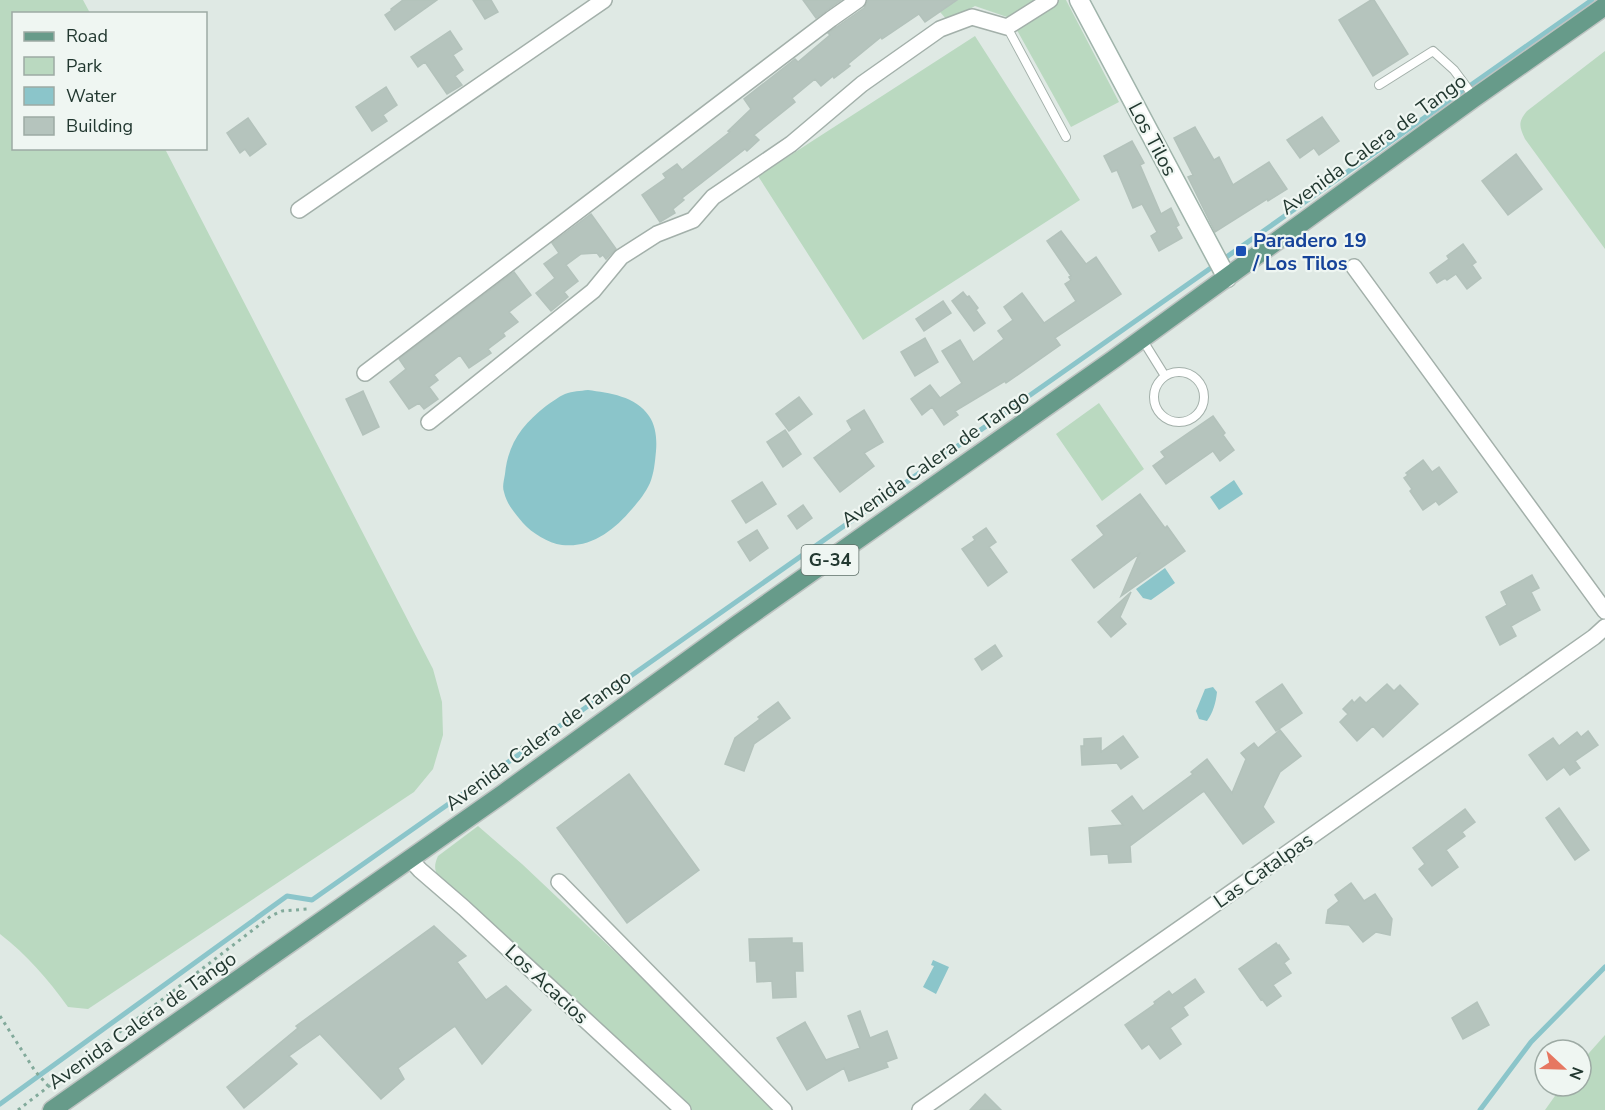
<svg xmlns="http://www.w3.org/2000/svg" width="1605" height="1110" font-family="'Nunito Sans',sans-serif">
  <rect width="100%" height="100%" fill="#dfe9e4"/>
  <path fill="#bad9c0" d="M0,0H83L90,13L14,14V148L165,149L433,669L442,702L443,735L433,769L414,792L88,1009L68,1007C48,979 27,955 0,934Z
    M955,0H1066L1119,102L1071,127L1018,32L1007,17L975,6L948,21L940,12Z
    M975,36L1080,200L863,340L758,176Z
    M1605,51V249L1525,139C1519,126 1518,122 1527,111Z
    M1099,403L1144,469L1102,501L1056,434Z
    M478,826L522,864L774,1102L778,1110H691L439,878C434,870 434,865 438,856Z
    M1605,1035V1110H1545L1562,1086H1581V1062Z"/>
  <path fill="#8bc5ca" d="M588,390C609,393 636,396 649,416C656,426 657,440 656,451C655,462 654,473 650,483C646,492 639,501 632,509C614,530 592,548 562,545C548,543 532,533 523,523C515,513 507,505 504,492C502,487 504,480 505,474C508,443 523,424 546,406C552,402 558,397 565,394C573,391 580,391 588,390Z
    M1234,480L1243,494L1219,510L1210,497Z
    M1165,568L1175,583L1151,600L1143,598L1136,589Z
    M1213,687L1217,692C1216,702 1213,713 1207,721L1199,719L1196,711L1205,689Z
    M933,960L949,967L936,994L923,987L934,966L931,965Z"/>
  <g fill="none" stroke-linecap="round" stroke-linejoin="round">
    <path stroke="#8bc5ca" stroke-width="5" d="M0,1104L287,896L312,900L1592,0
      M1480,1110L1531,1042L1605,967"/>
  </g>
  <path fill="#b5c4bd" stroke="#b3c2bb" stroke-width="1.5" d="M403,0H437L395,30L385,15L392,10L391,9Z
    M473,0H491L498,12L485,19Z
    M803,0H841L816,18Z
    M868,0H957L925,22L919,14L882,39L881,37L848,64L850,66L834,78L833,76L821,86L815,79L792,98L795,102L754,135L759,140L747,151L745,149L682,198L684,200L673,209L675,213L660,222L642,195L666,178L663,174L677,164L682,170L730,132L728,131L751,109L744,99L795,59L798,62L830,35L828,33L864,8Z
    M1371,0H1374L1408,54L1373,76L1339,20Z
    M450,31L462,49L453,55L463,70L455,76L462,85L447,94L425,62L418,67L411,57Z
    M386,87L397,105L383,115L387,121L372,131L356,107Z
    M1322,117L1339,141L1319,155L1314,148L1300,158L1287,140Z
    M248,118L266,144L250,156L245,149L240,153L227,133Z
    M1195,127L1214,160L1219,157L1233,185L1269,162L1287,189L1268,201L1267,199L1215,232L1188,177L1193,175L1174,138Z
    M1132,141L1144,163L1140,165L1161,214L1171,208L1179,225L1176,227L1182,238L1159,251L1151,236L1157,232L1142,204L1133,208L1117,170L1112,172L1104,156Z
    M1516,154L1542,189L1508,215L1482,181Z
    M591,214L616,249L606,259L603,255L600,257L597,253L581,254L566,265L578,281L564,292L568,297L551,311L536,293L555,278L544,264L559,253L552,243Z
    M1061,231L1086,264L1096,257L1121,294L1055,338L1060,345L1006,383L1005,381L955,411L958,415L944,425L932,407L922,415L911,399L930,385L940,398L962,383L942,351L960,340L973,362L1004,339L998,331L1013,320L1004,307L1022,293L1044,323L1076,301L1065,284L1071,280L1069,277L1071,276L1047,241Z
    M1463,244L1476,262L1472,265L1481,278L1467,289L1456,274L1447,280L1445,278L1437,283L1430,273L1449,259L1447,256Z
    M514,272L531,295L509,312L518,322L503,333L505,336L488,349L491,353L469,368L460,355L434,375L438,380L429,387L438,399L424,409L419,403L409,409L390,382L406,369L399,359Z
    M963,292L967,297L969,296L978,308L976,310L985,323L974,331L952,301Z
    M943,301L951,313L924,331L916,319Z
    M925,338L938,362L915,376L901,352Z
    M363,391L379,427L363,435L346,399Z
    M799,397L812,414L789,431L776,414Z
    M864,410L883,442L864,453L874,466L840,492L814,458L852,430L847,421Z
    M1213,416L1225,433L1223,435L1234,450L1220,461L1213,451L1166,484L1153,466L1165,457L1161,452Z
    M785,430L801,454L783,467L767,442Z
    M1423,460L1432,472L1439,467L1457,492L1439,505L1436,501L1423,510L1410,491L1412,489L1404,478L1408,475L1406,473Z
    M762,482L776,504L746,523L732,501Z
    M1140,494L1165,528L1167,526L1185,551L1121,596L1139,554L1094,588L1072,560L1104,535L1097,526Z
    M803,505L812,518L797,529L788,516Z
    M986,528L996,542L989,547L1007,572L988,586L962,549L975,540L973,537Z
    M757,530L768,548L750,561L738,542Z
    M1532,575L1539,588L1531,592L1540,610L1511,626L1516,636L1500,645L1486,617L1507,605L1501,592Z
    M1131,592L1120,617L1126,624L1111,637L1098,622Z
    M995,645L1002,656L982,670L975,659Z
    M1282,684L1302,713L1276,731L1256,702Z
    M1387,684L1394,691L1400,685L1418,704L1383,737L1373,726L1357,741L1340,722L1348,714L1343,709L1352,700L1354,703L1360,697L1366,703Z
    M778,702L790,718L754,744L744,771L725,764L735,738L760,719L758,717Z
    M1280,730L1301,756L1280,772L1263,807L1274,822L1243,844L1204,791L1130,846L1131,862L1109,863L1108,854L1091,855L1089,828L1123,825L1112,811L1132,796L1143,811L1193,774L1191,772L1207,759L1232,793L1246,759L1241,753L1254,743L1258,748Z
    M1588,731L1598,745L1575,761L1580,768L1570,775L1564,767L1547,780L1529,755L1553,738L1559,746L1577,732L1581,737Z
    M1123,736L1138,757L1121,769L1117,763L1082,765L1081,746H1084V739L1101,738V752Z
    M629,774L699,870L627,923L557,828Z
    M1559,808L1589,850L1575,860L1546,818Z
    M1465,809L1475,822L1462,832L1465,836L1446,850L1458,867L1432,886L1419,869L1425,864L1413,848Z
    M1351,883L1364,901L1375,894L1392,919L1390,935L1376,932L1363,942L1349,925L1326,923L1328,910L1339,901L1335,895Z
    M434,926L466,956L457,962L486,1000L506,986L531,1010L482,1064L455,1026L398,1068L404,1079L381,1099L320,1034L289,1056L297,1064L244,1108L227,1087L298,1028L296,1026Z
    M792,938V943H802L803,971H795L796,997L773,998L772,981L757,982L756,961H750L749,939Z
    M1276,943L1278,946L1279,945L1289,959L1284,963L1291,973L1273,985L1281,996L1267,1006L1262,999L1261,1000L1239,969Z
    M1195,979L1204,992L1183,1007L1188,1015L1170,1028L1181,1044L1160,1059L1149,1044L1142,1049L1125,1025L1155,1004L1154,1002L1169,991L1172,995Z
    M1477,1002L1489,1025L1463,1039L1452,1018Z
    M860,1011L870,1038L887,1031L897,1058L886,1062L888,1067L849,1081L844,1068L807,1090L777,1038L805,1022L826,1060L860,1048L848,1016Z
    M985,1094L1001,1110H970Z"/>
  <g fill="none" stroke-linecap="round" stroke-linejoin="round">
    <g stroke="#a3b0aa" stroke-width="10">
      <path id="lane" d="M1007,27L1066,137
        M1379,85L1433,51L1454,70L1474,97
        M1142,339L1165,376
        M1154 397a25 25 0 1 1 50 0a25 25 0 1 1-50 0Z"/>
    </g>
    <g stroke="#a3b0aa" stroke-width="18">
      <path id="street" d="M299,210L604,0
        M1354,267L1605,611
        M365,373L831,19L858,0
        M429,422L593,291L621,257L657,234L693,220L713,197L791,144L862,84L940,29L972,17L1007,27L1050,0
        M410,859L420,870L464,908L683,1110
        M559,882L784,1110
        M920,1110L1198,916L1594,637L1605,627"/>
    </g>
    <g stroke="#a0b4ab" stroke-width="21">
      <path id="secondary" d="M1079,0L1227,278"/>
    </g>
    <g stroke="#bdc3c1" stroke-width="21">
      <path id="primary" d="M52,1110L504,793L738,624L1114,359L1474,98L1605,6"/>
    </g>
    <path stroke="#82aa9b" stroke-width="3" stroke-dasharray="3 4.5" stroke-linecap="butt" d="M521,746L530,756
      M0,1016L35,1071L50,1088
      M18,1110L271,916L282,911L308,909"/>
    <use href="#lane" stroke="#fff" stroke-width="8"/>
    <use href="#street" stroke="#fff" stroke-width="15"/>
    <use href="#secondary" stroke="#fff" stroke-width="18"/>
    <use href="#primary" stroke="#679b8a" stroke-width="18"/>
  </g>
  <rect fill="#1a4fb4" stroke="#eff6f2" stroke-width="2" x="1235" y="245" width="12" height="12" rx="3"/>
  <g text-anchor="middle" stroke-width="4.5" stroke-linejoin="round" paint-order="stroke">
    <rect fill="#eff6f2" stroke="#60716a" stroke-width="1.5" x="801.5" y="545" width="57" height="30" rx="4.5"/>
    <g font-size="18" font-weight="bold" fill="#223830">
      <text x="830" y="566">G-34</text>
    </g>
    <g font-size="20" fill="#223830" stroke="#eff6f2">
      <text transform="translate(1153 139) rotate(62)" y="7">Los Tilos</text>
      <text transform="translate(1373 144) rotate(-36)" y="7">Avenida Calera de Tango</text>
      <text transform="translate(935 458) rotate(-35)" y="7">Avenida Calera de Tango</text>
      <text transform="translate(538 740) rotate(-36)" y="7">Avenida Calera de Tango</text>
      <text transform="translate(1263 870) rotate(-35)" y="7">Las Catalpas</text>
      <text transform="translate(547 984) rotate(43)" y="7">Los Acacios</text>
      <text transform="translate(142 1020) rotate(-35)" y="7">Avenida Calera de Tango</text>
    </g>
    <g font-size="20" font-weight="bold" fill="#164399" stroke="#eff6f2" text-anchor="start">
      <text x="1253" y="247">Paradero 19<tspan x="1253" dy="23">/ Los Tilos</tspan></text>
    </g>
  </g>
  <rect x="12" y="12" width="195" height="138" fill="#eff6f2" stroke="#9daaa4" stroke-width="1.5"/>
  <rect x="24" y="32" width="30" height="9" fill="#679b8a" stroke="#9daaa4" stroke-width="1.5"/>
  <text x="66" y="42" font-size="18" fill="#223830">Road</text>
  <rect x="24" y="57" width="30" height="18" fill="#bad9c0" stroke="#9daaa4" stroke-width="1.5"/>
  <text x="66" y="72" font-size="18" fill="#223830">Park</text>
  <rect x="24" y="87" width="30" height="18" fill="#8bc5ca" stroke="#9daaa4" stroke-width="1.5"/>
  <text x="66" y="102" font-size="18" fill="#223830">Water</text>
  <rect x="24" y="117" width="30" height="18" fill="#b5c4bd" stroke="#9daaa4" stroke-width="1.5"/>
  <text x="66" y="132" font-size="18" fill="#223830">Building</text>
  <g transform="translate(1563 1068) rotate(112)"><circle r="28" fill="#eff6f2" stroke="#9daaa4" stroke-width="1.5"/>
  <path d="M0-4.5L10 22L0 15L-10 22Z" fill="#e67761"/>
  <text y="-9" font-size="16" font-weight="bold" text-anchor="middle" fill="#223830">N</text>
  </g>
</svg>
